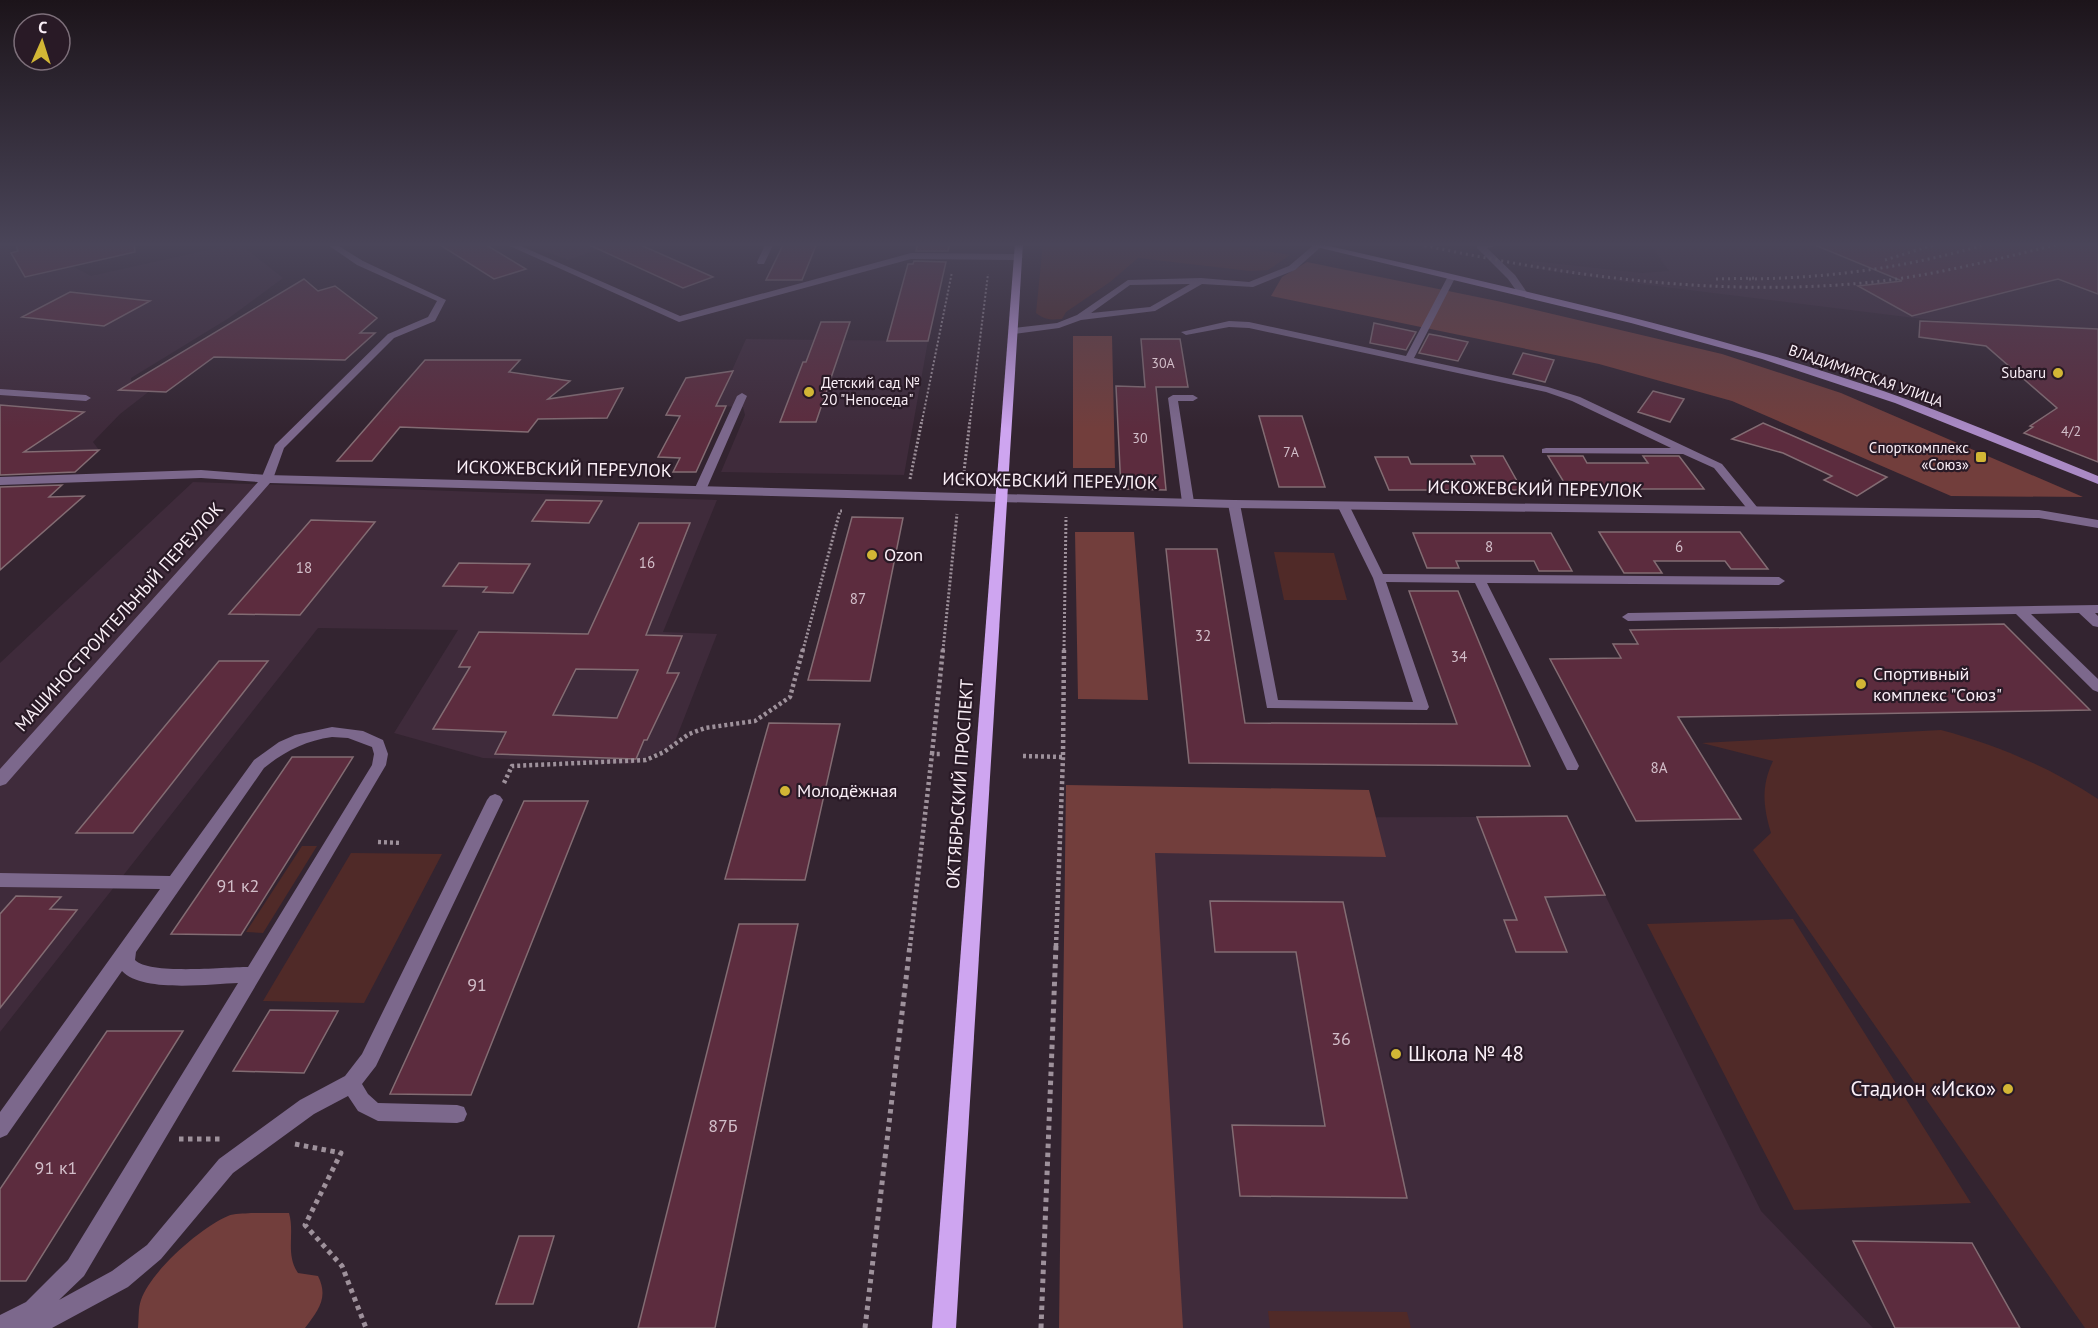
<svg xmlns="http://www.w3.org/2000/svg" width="2098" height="1328" font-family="'PT Sans',sans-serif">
  <rect width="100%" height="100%" fill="#332430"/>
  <path fill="#3f2b3b" d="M0,243H14L10,246L13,257L44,251L91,276L239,243L283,278L229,318L131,378L132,389L151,390L120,414L93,442L99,450L0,452Z
    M523,243H617L568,260Z
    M1649,243H2098V361L1999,358L1955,323L1624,282L1532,268V261L1642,273L1669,271Z
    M746,339L928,341L904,475L721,472L745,415L743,407L716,406Z
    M193,482L717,500L663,632L717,634L674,744L632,764L483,758L394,733L458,630L318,628L0,1032V663Z
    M1477,817L1508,897L1605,895L1761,1211L1873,1328H1117L1102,818Z"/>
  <path fill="#502a28" d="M1043,243H1220L1290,255L1268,270L1250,271L1138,258L1110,282L1066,312L1062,319C1051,320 1045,320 1036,313Z
    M1274,552L1334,553L1347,600H1284Z
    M1941,730C1997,745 2049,767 2098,799V1328H2085L1753,850L1771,833C1763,806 1761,786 1773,761L1702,743Z
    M302,846H317L263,933L246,932Z
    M351,853L442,854L364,1003L263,1001Z
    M1793,919L1971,1203L1794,1210L1647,924Z
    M1268,1311L1407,1312L1411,1328H1270Z"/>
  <path fill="#723e3c" d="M1307,262L1497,301L1722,354L1841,393L2083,497L1951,496L1732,401L1599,364L1271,296L1282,277Z
    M1073,336H1112L1115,468H1073Z
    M1075,532H1134L1148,700L1078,699Z
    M1066,785L1369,790L1386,857L1155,853L1183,1328H1059Z
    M251,1213H289C295,1234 285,1254 298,1273L318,1276C329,1298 318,1310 305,1328H138C139,1319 138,1308 141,1300C151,1271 200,1228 228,1216C234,1213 244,1214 251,1213Z"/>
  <path fill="#5c2c3e" stroke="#836c73" stroke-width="1.5" fill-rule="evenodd" d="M15,243H134L135,252L25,277L11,253L18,251Z
    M437,243H483L526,269L494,279Z
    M585,243H636L713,277L683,288Z
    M784,243H817L802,280H766Z
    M918,243H950L948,251H916Z
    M1810,243H2098V294L2058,279L1912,316L1858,286L1902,281Z
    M914,261L946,262L928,341H887L908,264H913Z
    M304,279L318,291L335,286L377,318L360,333H375L345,360L214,357L166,392L119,390Z
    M70,292L150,301L104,326L22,317Z
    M1920,321L2098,329V462L2024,433L2033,427L2030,426L2057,408L1986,346L1919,337Z
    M821,322H850L816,422H780L803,362H806Z
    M1374,323L1416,332L1406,350L1370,343Z
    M1429,334L1440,336L1468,342L1458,361L1419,353Z
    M1141,339H1180L1188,387H1156L1166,490L1121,489L1116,386L1145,387Z
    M1523,353L1554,360L1545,382L1513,374Z
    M425,360H520L509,372L570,381L548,399L623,388L607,418L538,419L528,432L400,427L372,461H337Z
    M733,371L716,406H726L696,472H673L680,458L658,457L680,416L666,415L686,378Z
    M1653,391L1684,399L1670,422L1638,412Z
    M0,405L84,412L24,452L99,450L75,472L0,475Z
    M1259,416H1302L1325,487H1279Z
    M1763,423L1798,438L1887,477L1857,496L1824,480L1832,476L1783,453L1732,439Z
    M1471,456H1503L1522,490H1389L1375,457H1408L1411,464H1475Z
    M1548,456H1583L1587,463H1648L1643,456H1679L1704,489H1568Z
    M62,485L49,497L84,496L0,570V487Z
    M546,500L602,501L589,523L532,521Z
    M852,517L903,518L870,681L808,680Z
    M311,520L375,522L300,615L229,614Z
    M639,523H690L646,635L682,636L667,673H679L647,740H644L636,759L495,754L506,732L433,729L470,667H459L479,632L588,634ZM576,669L638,670L617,718L553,715Z
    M1599,532H1740L1768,569H1731L1725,561H1654L1662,573H1624Z
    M1413,533H1551L1572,571H1539L1534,561H1456L1459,568H1427Z
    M1166,549H1217L1245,723L1457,724L1409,591H1458L1530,766L1189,763Z
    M459,563L530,564L513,593L483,592L487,587L443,586Z
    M2004,624L2090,710L1678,717L1741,819L1636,821L1550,659L1621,658L1613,644H1638L1630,630Z
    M219,661H268L133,833H76Z
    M769,723L840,724L805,880L725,879Z
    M292,757H353L241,935L171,934Z
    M524,801H588L471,1095L390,1094Z
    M1567,816L1605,895L1545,897L1567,952H1516L1504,920H1517L1477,817Z
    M16,896L61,897L50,909L77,910L0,1008V914Z
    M1210,901L1343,902L1407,1198L1240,1196L1232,1125L1325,1126L1296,952H1215Z
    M739,924H798L715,1328H638Z
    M270,1010L338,1011L304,1073L233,1071Z
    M107,1031H183L26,1281H0V1189Z
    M519,1236H554L533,1304H496Z
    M1853,1241L1972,1243L2020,1328H1895Z"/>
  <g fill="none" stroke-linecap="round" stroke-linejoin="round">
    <path stroke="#9e919b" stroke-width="2" stroke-dasharray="2 2" stroke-linecap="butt" d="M922,421L952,272
      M970,421L988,274"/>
    <path stroke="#9e919b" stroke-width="3" stroke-dasharray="2 2" stroke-linecap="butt" d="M910,479L922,420
      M963,480L970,420
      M803,650L840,511H842
      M943,650L957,514
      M1064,650L1066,517"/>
    <path stroke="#9e919b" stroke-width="4.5" stroke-dasharray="3 3" stroke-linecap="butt" d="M932,754L943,649
      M1023,756L1063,757L1064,649
      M504,783L512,766L646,760L664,752L689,734L705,728L755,721L790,697L803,649
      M378,842L402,843
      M910,946L932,754H942
      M1056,946L1063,757"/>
    <path stroke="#9e919b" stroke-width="5" stroke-dasharray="4.5 4.5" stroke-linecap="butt" d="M179,1139H222
      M295,1144L341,1153L305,1225L342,1266L366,1328
      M865,1328L910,945
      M1041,1328L1056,945"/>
    <path fill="#7c688c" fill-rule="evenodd" d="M325,243H334L363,261L446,300L435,321L394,338L284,448L273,479L271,481H263L261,479L275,445L388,334L428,317L437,301L357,265Z
      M766,243H774L764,264H758L757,262Z
      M1315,244L1322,246L1295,270L1253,287L1202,284L1155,311L1081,320L1059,328L1014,334L1009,331L1014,328L1057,323L1077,315L1128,280L1201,278L1249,282L1289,266ZM1190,284L1150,307L1091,313L1130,285Z
      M1451,275L1455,278L1414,358L1548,387L1580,397L1722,464L1757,507V511H1749L1714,468L1683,454L1542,453V449L1546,448H1671L1572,401L1546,392L1249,328L1229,327L1186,335L1181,332L1229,321L1249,322L1406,356L1447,278Z
      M0,389L86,395L91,398L86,401L0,395Z
      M742,393L747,396L706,490L700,493L696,492L694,490L737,396Z
      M1173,395H1193L1198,398L1193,401H1178L1194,502L1188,505L1182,502L1168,398Z
      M1234,501L1240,504L1278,700L1413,702L1373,578L1337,505L1343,502L1349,505L1383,574L1779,577L1785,581L1779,585L1487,583L1579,766L1577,770H1567L1565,766L1475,583L1386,582L1429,707L1427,710L1267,708L1228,504Z
      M2098,605V613H2095L2098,616V627L2093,626L2079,613L2031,614L2098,679V692L2093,690L2016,614L1628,621L1622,617L1628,613Z
      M332,727L363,731L383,740L388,754L386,765L84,1276L59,1300L112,1271L147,1245L219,1159L300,1100L345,1076L362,1054L487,800L490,796L495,794L500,796L503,800L376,1066L362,1084L368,1094L378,1103L457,1105L464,1107L467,1114L464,1121L457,1123L378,1121L358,1111L348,1096L314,1114L233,1173L161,1259L128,1287L52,1328H0V1315L26,1302L68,1260L238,983C210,984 142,993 122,971L7,1135L0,1138V1112L160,889L0,887V873L170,876L254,760L279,742L295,735ZM332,737L348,738L372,747L374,754L372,765L248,967C225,967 149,975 135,960L136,952L264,768C285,751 305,741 332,737Z"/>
    <path fill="#7c688c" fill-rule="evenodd" d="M503,243H514L680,316L911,253L1018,254L1023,257L1018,260L911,259L679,322Z
      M1480,243H1505L1487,248L1515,275L1528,294L1526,296H1520L1508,279L1477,248V244Z
      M201,470L267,475L1234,500L2039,510L2098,520V528L2039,518L1234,508L270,483L6,784L0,786V769L258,482L201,478L0,485V477Z"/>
    <path fill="#aa8ac5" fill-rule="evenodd" d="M1300,243H1316C1490,283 1665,321 1835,375C1925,403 2011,441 2098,476V484L1895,403L1762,359L1631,323Z"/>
    <path fill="#cea5f0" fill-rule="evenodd" d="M1015,243H1023L956,1328H932Z"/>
    <path stroke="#938590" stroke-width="3" stroke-dasharray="2 4" stroke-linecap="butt" d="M1413,243C1564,276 1718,298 1873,282C1937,275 2001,258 2064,243
      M1885,260L1940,243
      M1716,279L1758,278
      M1749,279C1831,278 1911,267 1990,243"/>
  </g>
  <linearGradient id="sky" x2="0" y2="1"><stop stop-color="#1c141a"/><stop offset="0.57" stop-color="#4a4559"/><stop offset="1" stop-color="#4a4559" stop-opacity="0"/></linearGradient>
  <rect width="2098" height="429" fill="url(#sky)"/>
  <g fill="#d2b635" stroke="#291a26" stroke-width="2">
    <circle cx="2058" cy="373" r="6"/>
    <circle cx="809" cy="392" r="6"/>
    <rect x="1975" y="451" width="12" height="12" rx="3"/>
    <circle cx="872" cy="555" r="6"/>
    <circle cx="1861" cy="684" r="6"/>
    <circle cx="785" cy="791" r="6"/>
    <circle cx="1396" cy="1054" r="6"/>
    <circle cx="2008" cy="1089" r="6"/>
  </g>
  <g text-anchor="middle" stroke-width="4.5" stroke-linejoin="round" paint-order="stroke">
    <g font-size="14" fill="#d2bec9">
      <text x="1163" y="368">30А</text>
      <text x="2071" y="436">4/2</text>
      <text x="1140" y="443">30</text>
      <text x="1291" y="457">7А</text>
    </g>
    <g font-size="15" fill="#faeff7" stroke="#291a26" text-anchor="end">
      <text x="2046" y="378">Subaru</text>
      <text x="821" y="388" text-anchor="start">Детский сад №<tspan x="821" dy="17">20 "Непоседа"</tspan></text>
      <text x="1969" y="453">Спорткомплекс<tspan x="1969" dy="17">«Союз»</tspan></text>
    </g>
    <g font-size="15" fill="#faeff7" stroke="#291a26">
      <text transform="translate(1866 376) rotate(19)" y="5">ВЛАДИМИРСКАЯ УЛИЦА</text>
    </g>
    <g font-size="15" fill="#d2bec9">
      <text x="1489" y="552">8</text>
      <text x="1679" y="552">6</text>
      <text x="647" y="568">16</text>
      <text x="304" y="573">18</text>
      <text x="858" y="604">87</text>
      <text x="1203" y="641">32</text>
      <text x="1459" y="662">34</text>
      <text x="1659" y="773">8А</text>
    </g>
    <g font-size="18" fill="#faeff7" stroke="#291a26">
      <text transform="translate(564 469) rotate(1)" y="6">ИСКОЖЕВСКИЙ ПЕРЕУЛОК</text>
      <text transform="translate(1050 481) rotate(1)" y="6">ИСКОЖЕВСКИЙ ПЕРЕУЛОК</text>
      <text transform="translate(1535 489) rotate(1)" y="6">ИСКОЖЕВСКИЙ ПЕРЕУЛОК</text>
      <text transform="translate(119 617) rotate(-48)" y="6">МАШИНОСТРОИТЕЛЬНЫЙ ПЕРЕУЛОК</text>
      <text transform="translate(960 784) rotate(-86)" y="6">ОКТЯБРЬСКИЙ ПРОСПЕКТ</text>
    </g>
    <g font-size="18" fill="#faeff7" stroke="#291a26" text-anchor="start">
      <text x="884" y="561">Ozon</text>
      <text x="1873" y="680">Спортивный<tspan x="1873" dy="21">комплекс "Союз"</tspan></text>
      <text x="797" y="797">Молодёжная</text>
    </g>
    <g font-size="18" fill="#d2bec9">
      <text x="238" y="892">91 к2</text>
      <text x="477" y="991">91</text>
      <text x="1341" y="1045">36</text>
      <text x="723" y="1132">87Б</text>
      <text x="56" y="1174">91 к1</text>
    </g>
    <g font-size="21" fill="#faeff7" stroke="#291a26" text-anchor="start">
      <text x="1408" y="1061">Школа № 48</text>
      <text x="1996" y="1096" text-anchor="end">Стадион «Иско»</text>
    </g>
  </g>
  <g transform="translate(42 42) rotate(3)"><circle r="28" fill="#291a26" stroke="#7d6f7a" stroke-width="1.5"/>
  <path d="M0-4.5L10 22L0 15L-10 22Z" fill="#d2b635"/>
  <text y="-9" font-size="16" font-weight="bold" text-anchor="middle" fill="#faeff7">С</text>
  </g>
</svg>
